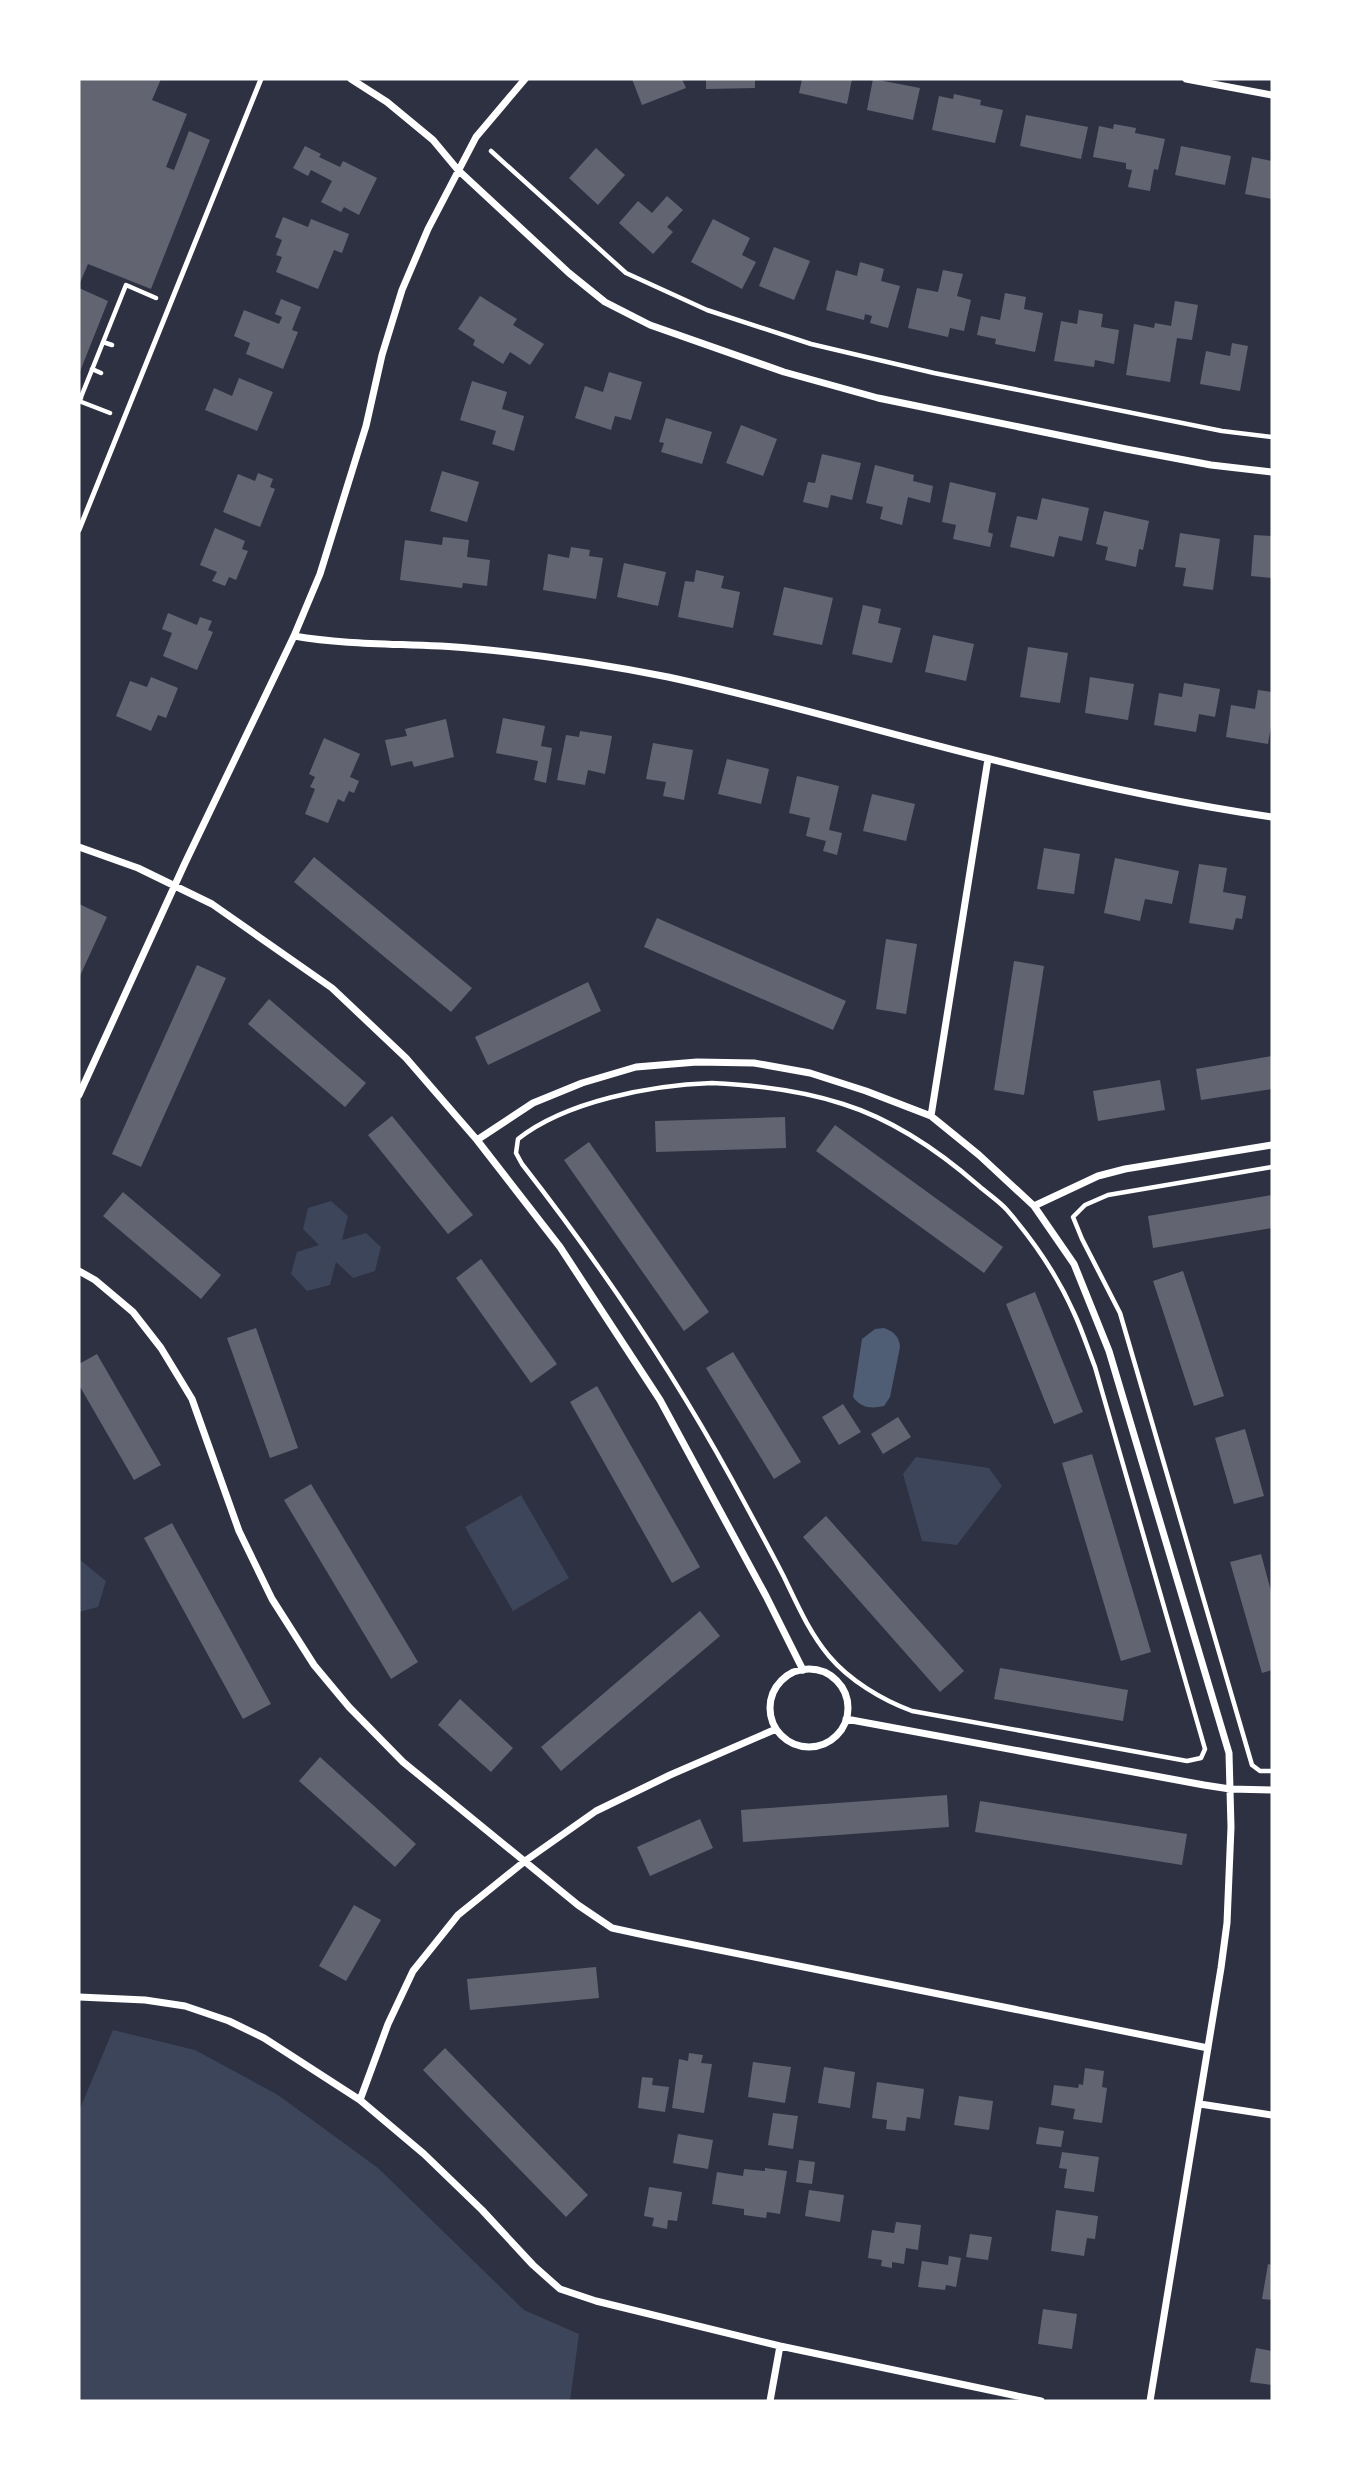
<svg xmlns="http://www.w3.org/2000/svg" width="1351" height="2480" font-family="Overpass,sans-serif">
  <rect width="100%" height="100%" fill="#2d3142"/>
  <path fill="#3c4559" d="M331,1201L348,1216L342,1240L366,1233L381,1247L375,1271L353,1278L336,1262L330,1285L307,1291L291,1274L297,1252L319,1245L303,1229L308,1208Z
    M916,1457L989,1468L1002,1486L957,1545L922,1541L903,1474Z
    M521,1495L569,1578L513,1611L465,1527Z
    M79,1559L106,1581L98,1607L79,1612Z
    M113,2030L195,2050L278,2095L378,2168L524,2310L579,2334L570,2401H79V2111Z"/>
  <path fill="#4f5d75" d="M884,1328C894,1332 899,1336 900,1347L890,1397L884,1406C871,1409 861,1408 853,1397L862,1339L875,1329Z"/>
  <path fill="#626471" d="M79,79H161L152,100L187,114L166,167L174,170L189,131L210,140L151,289L88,264L79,285Z
    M632,79H682L686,88L642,105Z
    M706,79H755V88L706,89Z
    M802,79H852L847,104L799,93Z
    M873,79L920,88L913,120L867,110Z
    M954,94L981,100L980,105L1003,110L995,143L932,130L939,96L953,99Z
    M1026,115L1088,127L1081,159L1020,146Z
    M1114,124L1136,128L1135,133L1165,139L1158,170L1154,169L1150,191L1128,187L1132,170L1126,169V163L1093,157L1099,126L1113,129Z
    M305,146L321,154L319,157L340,167L343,161L377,178L359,215L344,207L341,212L321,202L332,181L311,170L308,176L293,168Z
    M1181,146L1231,156L1225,185L1175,175Z
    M596,148L625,175L598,205L569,178Z
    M1252,157L1272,161V199L1245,194Z
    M667,196L683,210L667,227L673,232L653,254L619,223L638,201L652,213Z
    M283,217L308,227L311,219L349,234L342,253L334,250L318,289L276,272L282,257L276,255L282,240L275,237Z
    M713,219L750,238L742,255L756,262L742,289L691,262Z
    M774,247L810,261L794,300L759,286Z
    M860,262L884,269L881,281L900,286L888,328L870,323L872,316L865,314L864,320L826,310L836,270L857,276Z
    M943,270L963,274L957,296L971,300L964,331L950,328L948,337L908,328L917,288L938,292Z
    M79,288L108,301L79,374Z
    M1005,293L1026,297L1024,309L1043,313L1035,352L995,344L996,339L977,335L981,316L1000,320Z
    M480,296L517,319L513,325L544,344L530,365L510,352L503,364L473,345L475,340L458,329Z
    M281,299L301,307L292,330L298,332L283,369L246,354L250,343L234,336L244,310L279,324L282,317L275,314Z
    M1175,301L1198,305L1192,340L1177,338L1170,382L1126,375L1134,324L1154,328L1155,323L1171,326Z
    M1079,310L1103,314L1101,327L1119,330L1114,364L1095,360L1094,367L1054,361L1061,321L1077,324Z
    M1232,343L1248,346L1240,391L1200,384L1206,351L1230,356Z
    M609,372L642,382L631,420L615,416L611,430L575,418L585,386L603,392Z
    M239,378L273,392L257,431L205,410L214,388L232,396Z
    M472,381L507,392L502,409L524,416L514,451L492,444L496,431L460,420Z
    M666,418L712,432L702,464L661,452L664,443L659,442Z
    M741,425L777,439L763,476L726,463Z
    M822,454L861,463L852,500L831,495L828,508L803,502L808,482L815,483Z
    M875,465L914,475L913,481L933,486L930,503L908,497L902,525L880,519L883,507L866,503Z
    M442,471L479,482L467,522L430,511Z
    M258,473L273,479L270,487L275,489L260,527L223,512L238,474L255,481Z
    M950,482L996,493L988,532L993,534L990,547L953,539L956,525L942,522Z
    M1042,498L1089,508L1082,541L1059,536L1054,557L1010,547L1017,516L1037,520Z
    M1104,511L1149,521L1143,550L1139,549L1136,567L1105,560L1108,547L1096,544Z
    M215,528L245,541L242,549L248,551L236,580L229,577L225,586L212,581L217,572L200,565Z
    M1180,533L1220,539L1213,590L1183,586L1186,568L1175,567Z
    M1254,535L1272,536V578L1251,576Z
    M443,537L469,540L467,557L490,560L487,586L463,583L462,588L400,580L405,540L442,545Z
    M571,547L590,550L589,556L603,558L596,599L543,590L548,554L569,558Z
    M624,563L666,572L658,606L617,597Z
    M696,570L724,576L721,588L740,592L733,628L678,617L685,581L694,582Z
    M784,587L833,598L822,645L773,635Z
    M863,605L881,609L878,623L901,628L892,663L852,654Z
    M168,613L197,625L200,617L212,621L208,630L213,632L197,670L163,656L172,633L162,629Z
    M933,635L974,644L966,681L925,672Z
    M1028,647L1068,653L1060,703L1020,697Z
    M151,677L178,688L166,718L158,715L151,731L116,716L130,681L147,687Z
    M1090,677L1134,684L1128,720L1085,713Z
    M1184,683L1220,689L1215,717L1199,714L1196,732L1154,725L1159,693L1182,697Z
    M1258,690L1272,692V720L1268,744L1226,737L1231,705L1255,709Z
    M503,718L545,726L541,746L552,748L546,783L534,780L538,761L496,753Z
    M446,719L454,757L414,767L412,761L391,766L385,740L407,736L405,729Z
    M580,731L612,736L605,774L588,770L585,785L557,780L566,735L579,737Z
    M324,738L360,754L350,777L359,781L354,793L349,791L344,802L338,799L328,823L305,814L315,789L310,787L315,777L309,774Z
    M653,743L693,750L684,800L663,796L666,782L646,779Z
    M727,759L769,769L761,804L718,794Z
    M797,776L839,786L829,830L842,833L837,855L823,851L826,841L806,836L810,818L789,813Z
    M872,794L915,804L906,841L863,831Z
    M1044,848L1080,854L1074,894L1037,889Z
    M314,857L472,988L451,1012L294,882Z
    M1115,858L1179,871L1172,904L1145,899L1140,921L1104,913Z
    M1199,864L1227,868L1223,892L1246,896L1242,919L1236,918L1233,930L1189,923Z
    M79,904L107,917L79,978Z
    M657,918L846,1001L833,1030L644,947Z
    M886,939L917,944L906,1014L876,1009Z
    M1014,961L1044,966L1024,1095L994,1090Z
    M197,965L226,978L141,1167L112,1154Z
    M588,982L601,1011L488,1065L475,1037Z
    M269,999L366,1083L345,1107L248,1024Z
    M1272,1056V1089L1201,1100L1196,1069Z
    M1160,1080L1165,1110L1098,1121L1093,1091Z
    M392,1116L473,1215L448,1234L368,1135Z
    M785,1117L786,1148L656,1152L655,1121Z
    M835,1125L1003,1247L984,1273L816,1151Z
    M589,1142L709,1312L684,1331L564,1160Z
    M123,1192L221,1275L201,1299L103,1216Z
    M1272,1195V1228L1153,1248L1148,1216Z
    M481,1259L557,1364L531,1383L456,1278Z
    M1183,1271L1224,1396L1194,1406L1153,1281Z
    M1035,1292L1083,1412L1054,1424L1006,1304Z
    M256,1328L298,1448L270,1458L227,1338Z
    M733,1352L801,1462L774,1479L706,1368Z
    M97,1354L161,1465L134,1480L79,1385V1364Z
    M597,1386L700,1567L672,1583L570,1402Z
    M843,1404L861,1432L839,1445L822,1417Z
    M898,1417L911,1437L883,1454L871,1434Z
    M1245,1429L1264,1496L1234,1504L1215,1438Z
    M1092,1454L1151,1652L1121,1661L1062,1463Z
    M311,1484L418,1662L391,1679L284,1500Z
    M826,1516L964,1671L940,1692L803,1537Z
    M172,1523L271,1704L243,1719L144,1538Z
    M1261,1554L1272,1595V1670L1262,1673L1230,1562Z
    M700,1611L720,1636L561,1771L541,1747Z
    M1000,1668L1128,1690L1123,1721L994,1699Z
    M460,1699L513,1748L491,1772L438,1725Z
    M320,1757L416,1844L395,1867L299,1781Z
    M947,1795L949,1827L743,1842L741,1810Z
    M980,1801L1187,1834L1182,1865L975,1832Z
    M700,1819L713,1848L650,1876L637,1847Z
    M354,1905L381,1920L346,1981L319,1966Z
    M596,1967L599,1998L470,2010L467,1979Z
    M445,2048L588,2195L566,2217L423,2070Z
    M689,2053L703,2055L701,2063L712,2064L704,2113L672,2108L679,2059L688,2061Z
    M753,2062L791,2067L785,2103L748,2097Z
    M824,2067L855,2072L850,2108L818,2103Z
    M1085,2068L1104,2071L1102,2087L1107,2088L1102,2123L1073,2119L1075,2109L1051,2105L1054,2085L1078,2088L1079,2084L1083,2085Z
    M642,2077L653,2078L652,2085L669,2087L665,2112L638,2108Z
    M877,2082L924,2089L920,2119L907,2117L905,2131L886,2129L887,2120L872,2118Z
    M959,2096L993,2101L989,2130L954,2125Z
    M773,2113L798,2116L793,2149L768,2145Z
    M1039,2127L1064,2131L1061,2147L1036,2144Z
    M678,2134L713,2140L708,2169L673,2163Z
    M1062,2152L1099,2157L1094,2192L1064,2188L1067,2169L1059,2168Z
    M799,2160L815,2162L812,2184L796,2182Z
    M765,2168L787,2171L780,2214L767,2212L766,2218L744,2215V2209L712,2204L717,2172L743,2176L744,2169L765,2171Z
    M649,2187L682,2192L677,2221L668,2220L667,2229L652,2226L654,2218L644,2216Z
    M809,2190L844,2195L840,2222L805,2216Z
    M1056,2210L1098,2216L1095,2239L1087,2238L1084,2256L1051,2251Z
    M896,2222L921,2225L918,2250L906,2248L904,2264L892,2262V2268L881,2266L882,2260L868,2258L872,2230L894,2233Z
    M970,2234L992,2237L988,2260L966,2257Z
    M949,2256L961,2258L956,2287L946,2285L945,2290L918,2287L922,2261L948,2265Z
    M1268,2264L1272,2265V2300L1262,2299Z
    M1043,2309L1077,2314L1072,2349L1038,2344Z
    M1256,2348L1272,2351V2385L1250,2382Z"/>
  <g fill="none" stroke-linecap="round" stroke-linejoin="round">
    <path stroke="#fff" stroke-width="4.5" d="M491,151L626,273L707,310L811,344L934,373L1222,431L1272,437
      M103,342L112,345
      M92,369L101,373
      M79,396L81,397L126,285L156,298
      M81,398L79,401L110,413
      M712,1083C756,1085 800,1090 843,1104C894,1120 939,1151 979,1186C988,1194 999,1201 1007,1210C1033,1240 1058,1277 1074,1313C1082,1330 1088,1349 1095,1367L1205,1749L1201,1758L1187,1761L912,1711C882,1700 849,1680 829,1656C809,1632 797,1604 784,1577C767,1544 749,1511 731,1478C670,1367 600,1264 522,1164L516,1153L518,1139C566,1101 652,1085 712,1083Z
      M1272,1167L1108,1195L1085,1205L1073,1217L1082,1239L1120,1313L1252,1765L1260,1771H1272"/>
    <path stroke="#fff" stroke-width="5" d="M79,530L261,79"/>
    <path stroke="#fff" stroke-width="7" d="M351,79L387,102L433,140L458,170L569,273L605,302L650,325L784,372L878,398L1126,449L1211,465L1272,472
      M1186,79L1272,95
      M294,636C352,646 410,643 468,648C535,654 602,664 668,677C775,700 880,732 986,758C1080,782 1177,803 1272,817
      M79,847L138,868L212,904L332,988L406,1058L477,1140L560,1247L660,1400L766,1596L803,1670
      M79,1095L185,863L294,636L320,574L366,426L382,355L402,290L428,229L476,137L525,79
      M931,1116L988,759
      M477,1140L533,1103L582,1083L636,1067L697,1062L754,1063L810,1073L866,1091L931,1116L979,1155L1034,1206L1074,1264L1109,1351L1229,1753L1231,1827L1227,1923L1221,1968L1150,2401
      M1034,1206L1098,1176L1125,1169L1272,1145
      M79,1271L95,1280L133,1312L161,1348L192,1399L239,1531L272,1599L314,1665L349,1707L403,1762L578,1905L612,1928L649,1936L1208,2048
      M770 1708a39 39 0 1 1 78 0a39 39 0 1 1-78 0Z
      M846,1719L1204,1785L1230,1789L1272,1790
      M79,1997L145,2000L185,2006L229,2021L264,2038L360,2100L424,2154L482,2210L533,2265L560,2289L596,2301L780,2346L1041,2401
      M360,2100L388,2024L413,1971L458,1915L525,1861L596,1811L670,1775L776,1729
      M1200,2104L1272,2115
      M770,2401L780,2346"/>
  </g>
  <rect width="1351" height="2480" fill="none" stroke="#ffffff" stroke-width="161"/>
</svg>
